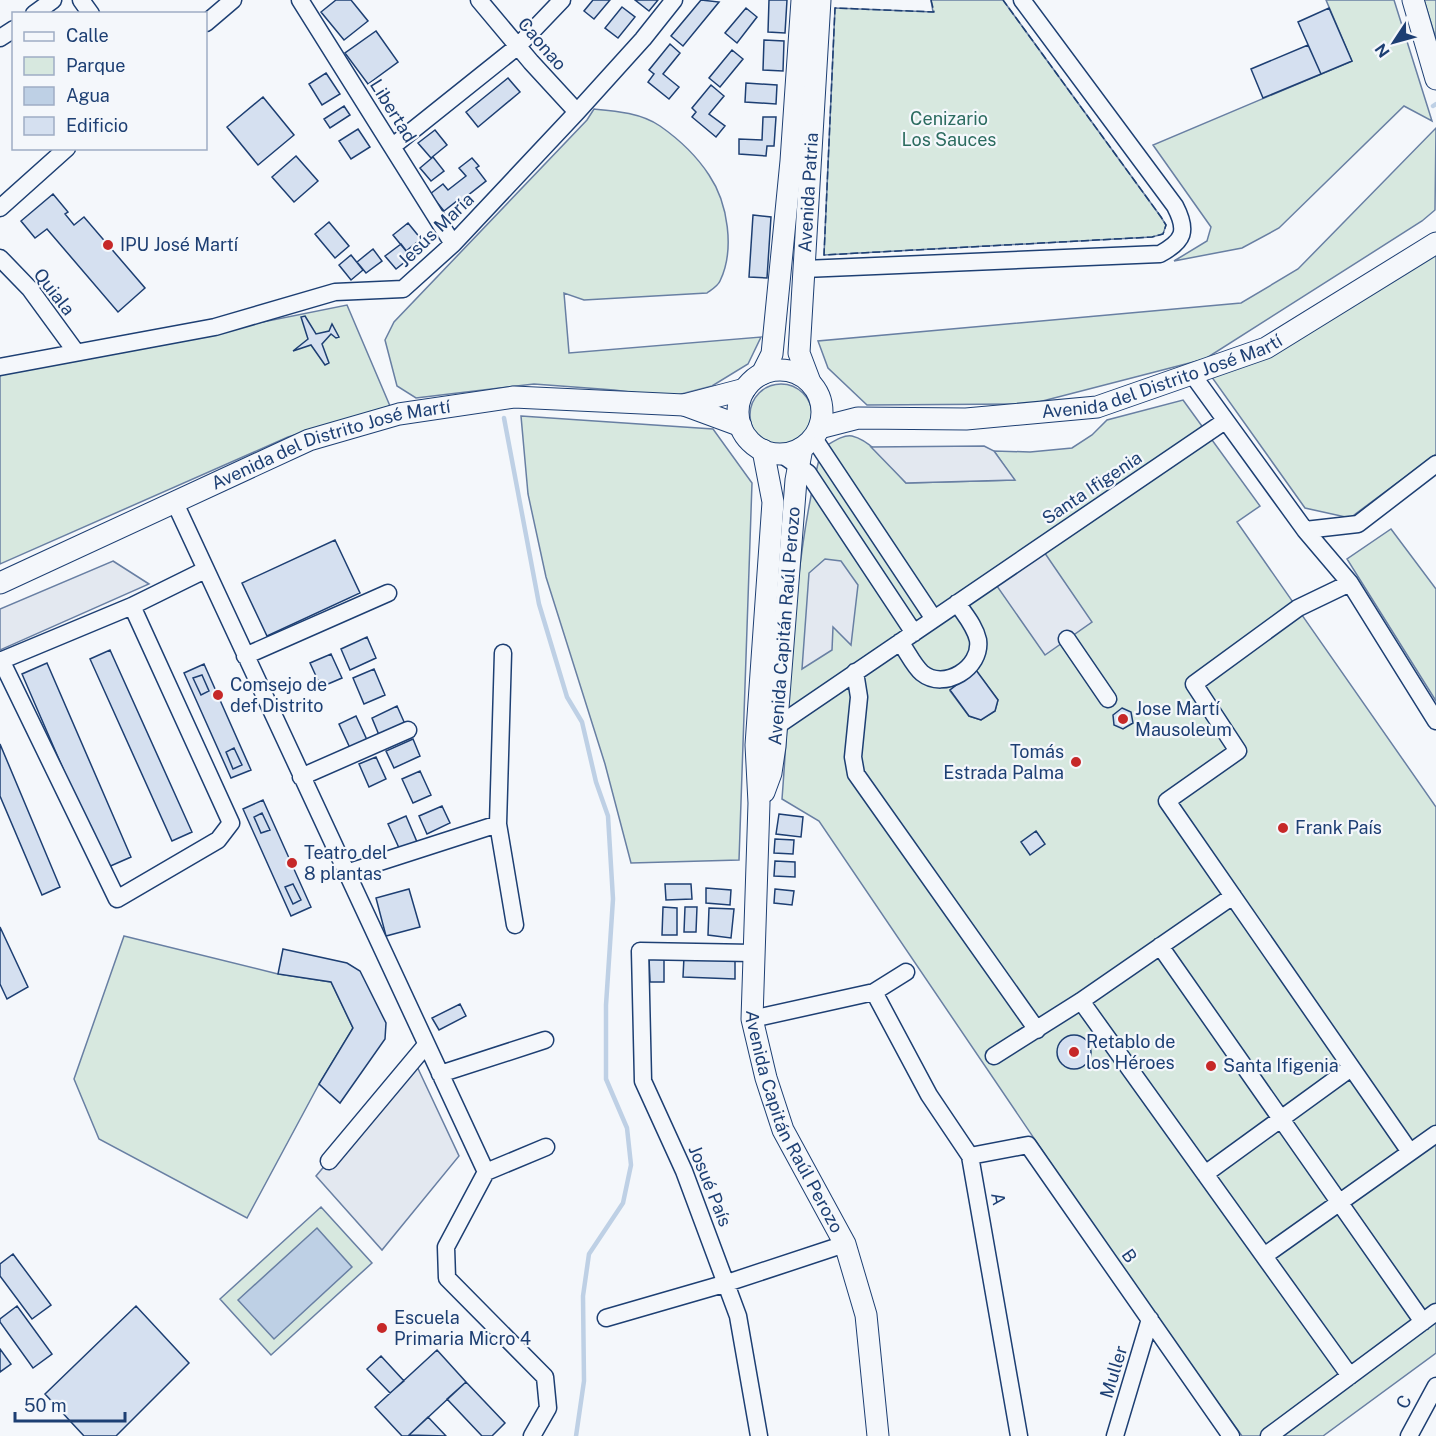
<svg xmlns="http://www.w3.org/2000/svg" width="1436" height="1436" font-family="'Public Sans',sans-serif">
  <rect width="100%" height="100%" fill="#f4f7fb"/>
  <path fill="#d7e8df" stroke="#687fa3" stroke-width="1.5" fill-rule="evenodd" d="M931,0H1003L1161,217L1166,225L1163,234L1152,237L824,255L835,8L933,12Z
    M1326,0H1394L1432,121L1404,106L1279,228L1242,248L1174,261L1207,241L1211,227L1153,145L1352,61Z
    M1424,0H1436V39Z
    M594,109C616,111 641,113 660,126C680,140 696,155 709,175C728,203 735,250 720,281C718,286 711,290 707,293L584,300L564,293L569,353L761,337L748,364L712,386L670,397L614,390L534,384L416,398L397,386L385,340L394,322L587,120Z
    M1436,128L1435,210L1422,221L1205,359L1031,404L867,405L828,368L818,341L1241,303L1298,269Z
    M1436,250V454L1350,518L1305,508L1211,376L1270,357Z
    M347,305L390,406L288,437L0,564V375Z
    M750 415a31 31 0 1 1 62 0a31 31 0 1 1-62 0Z
    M1183,400L1260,506L1237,522L1436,807V1353L1323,1436H1242L1151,1311L819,821L782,799C791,684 792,560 822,448C830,444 843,434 852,436C873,441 892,468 906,483L1014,480L994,451L1030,452L1072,448L1092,435L1107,420ZM976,671L998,700L995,711L981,720L969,716L950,691Z
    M521,416L713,429L752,483L739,860L631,863L605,764L546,577L528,494Z
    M1391,529L1436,589V701L1347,559Z
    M124,936L278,974L331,982L353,1028L319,1084L247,1218L99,1139L74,1079Z
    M321,1207L372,1263L271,1355L220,1299Z"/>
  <path fill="#e3e8f0" stroke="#687fa3" stroke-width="1.5" d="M984,446L994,451L1015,480L906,483L871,447Z
    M1040,546L1092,622L1045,655L992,579Z
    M825,559L841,561L858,585L851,645L833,627L832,650L802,669L809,573Z
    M113,561L149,584L0,650V609Z
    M414,1060L459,1156L382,1250L316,1176Z"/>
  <path fill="#bed0e5" stroke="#687fa3" stroke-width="1.5" d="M317,1228L352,1267L274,1339L238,1300Z"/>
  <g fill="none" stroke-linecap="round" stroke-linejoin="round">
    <path stroke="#bed0e5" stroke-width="4.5" d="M1433,106L1436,104
      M504,418L539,604L567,697L582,722L596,782L608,816L613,899L606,1005V1079L627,1128L631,1165L623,1203L589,1254L583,1296L584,1381L576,1436"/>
  </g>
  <path fill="#d5e0f0" stroke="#1d3f73" stroke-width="1.5" d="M336,0H351L368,21L344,40L321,12Z
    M593,0H610L594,19L584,11Z
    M635,0H658L649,11Z
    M701,0L719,2L683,46L671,36Z
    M769,0H787L785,33L768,32Z
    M622,7L635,17L618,38L605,28Z
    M746,8L757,17L737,43L725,33Z
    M1329,8L1352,61L1321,74L1298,22Z
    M376,31L398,62L368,84L345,53Z
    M764,40L784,41L783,71L763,70Z
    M670,44L680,53L663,74L679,87L669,99L648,82L654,74L649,70Z
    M1308,45L1321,74L1263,98L1251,69Z
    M732,50L743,59L720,87L709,78Z
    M326,73L340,94L322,105L309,84Z
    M508,78L520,92L478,127L466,112Z
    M746,83L777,85L776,104L745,102Z
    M711,85L724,96L709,114L725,126L716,137L692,117L696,112L692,108Z
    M263,97L294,135L258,165L227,127Z
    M344,106L350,115L330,128L324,119Z
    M763,117H776L774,146H767L766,156L739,154V139L762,140Z
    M358,129L370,147L351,159L339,141Z
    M435,130L447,145L431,158L418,143Z
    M296,156L318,181L294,202L272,177Z
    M433,157L444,171L431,181L420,168Z
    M472,158L479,166L476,168L486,181L458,203L457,201L444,211L430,194L443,184L448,190L466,176L459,168Z
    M53,194L68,212L65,214L74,225L84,217L145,288L118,312L47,229L35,238L21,221Z
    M753,215L771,217L767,278L749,277Z
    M329,222L349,246L335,258L315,234Z
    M408,223L421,239L406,251L393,235Z
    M401,244L411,257L396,269L385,256Z
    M373,249L382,261L366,273L357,262Z
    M351,255L363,270L351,280L339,265Z
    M305,316L316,334L329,331L332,324L339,337L336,338L331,334L322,344L329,363L325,365L311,345L293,351L308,339L301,317Z
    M335,540L360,593L267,636L242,583Z
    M367,637L376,658L350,670L341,649Z
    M110,650L192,832L172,841L90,659Z
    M331,654L342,678L321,687L310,663Z
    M47,663L131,857L106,868L22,674Z
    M204,664L251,770L231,778L184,673Z
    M374,669L385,695L364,704L353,678Z
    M976,670L998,700L995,711L981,720L969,716L950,690Z
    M202,675L209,691L201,695L193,678Z
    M397,706L405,724L379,735L372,718Z
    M1122,708L1131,712L1133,723L1123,729L1114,725L1113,715Z
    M356,716L367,740L350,748L339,724Z
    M413,739L420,756L394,768L386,751Z
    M0,744L60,887L42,895L0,796Z
    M234,748L242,765L233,769L226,752Z
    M376,757L386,779L369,787L359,764Z
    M420,771L431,795L413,803L402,779Z
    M263,800L311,907L291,916L243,809Z
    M442,806L450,823L427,834L419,816Z
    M262,813L270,830L261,833L254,817Z
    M779,814L803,817L801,837L776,834Z
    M406,816L417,842L400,850L388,824Z
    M1036,831L1045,844L1030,855L1021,842Z
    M775,839L794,840L793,854L774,853Z
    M775,861L795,862V877L774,876Z
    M293,884L301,900L293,904L285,887Z
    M665,884H691L692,899L666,900Z
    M706,888L731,890L730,905L706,903Z
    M409,889L420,927L386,936L376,898Z
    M775,889L794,891L792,905L774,903Z
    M663,907L677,908V935H662Z
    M685,907H697L696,932H684Z
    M709,908L734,909L731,938L708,935Z
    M0,927L28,987L7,999L0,984Z
    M283,949L347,963L360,971L386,1023L385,1039L340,1103L319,1084L353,1028L331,982L278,974Z
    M649,957H664V982H650Z
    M684,957L735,960V979L683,977Z
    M460,1004L466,1016L439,1030L432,1018Z
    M1057 1052a17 17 0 1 1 34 0a17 17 0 1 1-34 0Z
    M13,1254L51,1305L32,1319L0,1276V1264Z
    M17,1306L52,1354L33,1368L0,1322V1319Z
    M136,1306L189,1363L116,1436H84L45,1394Z
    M0,1349L11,1364L0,1372Z
    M437,1350L466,1382L408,1436H402L375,1407Z
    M381,1356L404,1381L390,1393L367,1369Z
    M466,1382L505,1423L492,1436H482L447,1399Z
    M428,1417L446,1436L409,1435Z"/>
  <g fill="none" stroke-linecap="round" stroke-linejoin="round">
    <g stroke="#1d3f73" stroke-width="19">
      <path id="minor" d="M81,0L91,14
        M300,0L453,244
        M479,0L531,62L577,112
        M34,14L53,0
        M206,23L233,0
        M0,38L14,29
        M393,146L518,46L562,0
        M0,208L67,148
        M0,258L30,289L76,352
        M804,269L1160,254C1184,241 1188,231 1175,206L1022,0
        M0,367L215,327L335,292L403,289L453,244L577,112L643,39L674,0
        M1192,374L1305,530L1350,583L1436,721
        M813,437L934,619
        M781,454L808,473L914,633
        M175,503L486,1172L446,1247L447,1278L545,1377L548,1408L532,1436
        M1305,530L1358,524L1436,464
        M1350,583L1298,608L1194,684L1238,751L1167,801L1410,1152
        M1067,639L1108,699
        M900,642C907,651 913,665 922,673C944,691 982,668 978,640C975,626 965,615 957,603
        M503,653L498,824L515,925
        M245,656L388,593
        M1,660L117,899L218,840L231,823L132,606
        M0,661L132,606L205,570
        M855,672L859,697L853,757L856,774L1037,1030
        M777,726L1225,421
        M301,777L408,730
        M346,873L498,824
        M1160,946L1423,1322
        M753,953L640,951L643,1081L684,1171L738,1316L759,1436
        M874,992L929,1095L970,1156L1019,1436
        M1081,1001L1350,1376
        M752,1019L874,992L906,972
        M994,1056L1081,1001L1233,896
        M440,1074L545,1040
        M970,1156L1028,1145L1231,1436
        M329,1161L426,1045
        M486,1172L546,1147
        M1205,1174L1351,1068
        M1264,1256L1436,1134
        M606,1318L727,1283L845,1244
        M1115,1436L1150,1319
        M1269,1436L1436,1312
        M1409,1436L1436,1386"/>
    </g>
    <g stroke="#1d3f73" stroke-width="23">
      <g id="major">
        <path d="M1413,0L1436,79"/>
        <circle cx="780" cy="412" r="42"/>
        <path d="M762,374L772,354L791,161L802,0"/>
        <path id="s1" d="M810,382L799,353L820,0"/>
        <path d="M684,405L741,426"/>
        <path id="s2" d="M819,428L858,418L966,419L1097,407L1266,348L1436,243"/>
        <path id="s3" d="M763,450L773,502L756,745L759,803L752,1019L766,1078L783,1130L845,1244L866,1315L878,1436"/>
        <path id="s4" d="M0,583L309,440L399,414L514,397L684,405L745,389"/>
        <path id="s5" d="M764,792L771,773L775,746L796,480L802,448"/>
      </g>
    </g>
    <use href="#minor" stroke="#f4f7fb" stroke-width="16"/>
    <use href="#major" stroke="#f4f7fb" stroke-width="21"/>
    <path stroke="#1d3f73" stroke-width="1.5" stroke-dasharray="8 3" stroke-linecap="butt" d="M931,0L934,12L835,8L824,255L1152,237L1163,234L1166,225L1161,217L1003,0"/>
  </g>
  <g fill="#c62828" stroke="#f4f7fb" stroke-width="2">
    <circle cx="108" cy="245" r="6"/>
    <circle cx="218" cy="695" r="6"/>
    <circle cx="1123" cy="719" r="6"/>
    <circle cx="1076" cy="762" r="6"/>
    <circle cx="1283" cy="828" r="6"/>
    <circle cx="292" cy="863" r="6"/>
    <circle cx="1074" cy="1052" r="6"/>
    <circle cx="1211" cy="1066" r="6"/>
    <circle cx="382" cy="1328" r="6"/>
  </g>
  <g text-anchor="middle" stroke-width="4.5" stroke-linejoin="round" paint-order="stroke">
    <g font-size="18" fill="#1d3f73" stroke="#f4f7fb">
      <text transform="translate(542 44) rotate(49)" y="6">Caonao</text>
      <text transform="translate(393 111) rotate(58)" y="6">Libertad</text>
      <text dy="6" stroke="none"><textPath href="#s1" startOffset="192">Avenida Patria</textPath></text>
      <text transform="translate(436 230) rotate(-44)" y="6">Jesús María</text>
      <text transform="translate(54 292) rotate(52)" y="6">Quiala</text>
      <text dy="6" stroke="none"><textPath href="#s2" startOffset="350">Avenida del Distrito José Martí</textPath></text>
      <text dy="6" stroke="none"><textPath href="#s4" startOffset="360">Avenida del Distrito José Martí</textPath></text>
      <text transform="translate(1092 488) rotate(-34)" y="6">Santa Ifigenia</text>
      <text dy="6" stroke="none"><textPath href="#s5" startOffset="168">Avenida Capitán Raúl Perozo</textPath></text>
      <text dy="6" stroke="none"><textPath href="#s3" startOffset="682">Avenida Capitán Raúl Perozo</textPath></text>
      <text transform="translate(710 1186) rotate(68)" y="6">Josué País</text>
      <text transform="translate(998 1199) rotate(80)" y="6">A</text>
      <text transform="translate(1129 1256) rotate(55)" y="6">B</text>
      <text transform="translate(1114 1372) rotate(-73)" y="6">Muller</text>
      <text transform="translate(1404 1402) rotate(-64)" y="6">C</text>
    </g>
    <g font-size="18" fill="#2c6c60" stroke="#f4f7fb">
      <text x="949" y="125">Cenizario<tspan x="949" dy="21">Los Sauces</tspan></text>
    </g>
    <g font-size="18" fill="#1d3f73" stroke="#f4f7fb" text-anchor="start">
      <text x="120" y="251">IPU José Martí</text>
      <text x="230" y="691">Comsejo de<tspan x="230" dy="21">def Distrito</tspan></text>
      <text x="1135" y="715">Jose Martí<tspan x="1135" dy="21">Mausoleum</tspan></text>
      <text x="1064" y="758" text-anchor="end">Tomás<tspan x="1064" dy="21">Estrada Palma</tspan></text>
      <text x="1295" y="834">Frank País</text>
      <text x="304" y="859">Teatro del<tspan x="304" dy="21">8 plantas</tspan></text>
      <text x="1086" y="1048">Retablo de<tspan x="1086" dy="21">los Héroes</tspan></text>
      <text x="1223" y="1072">Santa Ifigenia</text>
      <text x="394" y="1324">Escuela<tspan x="394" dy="21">Primaria Micro 4</tspan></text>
    </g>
  </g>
  <rect x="12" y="12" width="195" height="138" fill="#f4f7fb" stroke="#9eadc5" stroke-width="1.5"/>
  <rect x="24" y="32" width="30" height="9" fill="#f4f7fb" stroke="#9eadc5" stroke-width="1.5"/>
  <text x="66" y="42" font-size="18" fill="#1d3f73">Calle</text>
  <rect x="24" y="57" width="30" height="18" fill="#d7e8df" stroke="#9eadc5" stroke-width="1.5"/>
  <text x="66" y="72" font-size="18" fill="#1d3f73">Parque</text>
  <rect x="24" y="87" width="30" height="18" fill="#bed0e5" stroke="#9eadc5" stroke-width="1.5"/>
  <text x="66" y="102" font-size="18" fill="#1d3f73">Agua</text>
  <rect x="24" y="117" width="30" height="18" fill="#d5e0f0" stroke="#9eadc5" stroke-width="1.5"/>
  <text x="66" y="132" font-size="18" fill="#1d3f73">Edificio</text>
  <g transform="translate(1394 42) rotate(234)" stroke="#f4f7fb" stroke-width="4.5" paint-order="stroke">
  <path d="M0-4.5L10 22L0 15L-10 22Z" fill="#1d3f73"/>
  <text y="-9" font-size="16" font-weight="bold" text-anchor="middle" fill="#1d3f73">N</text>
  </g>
  <path d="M15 1412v9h110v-9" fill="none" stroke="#1d3f73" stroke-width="3"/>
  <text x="24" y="1412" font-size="18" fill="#1d3f73" stroke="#f4f7fb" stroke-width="4.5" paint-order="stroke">50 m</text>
</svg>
